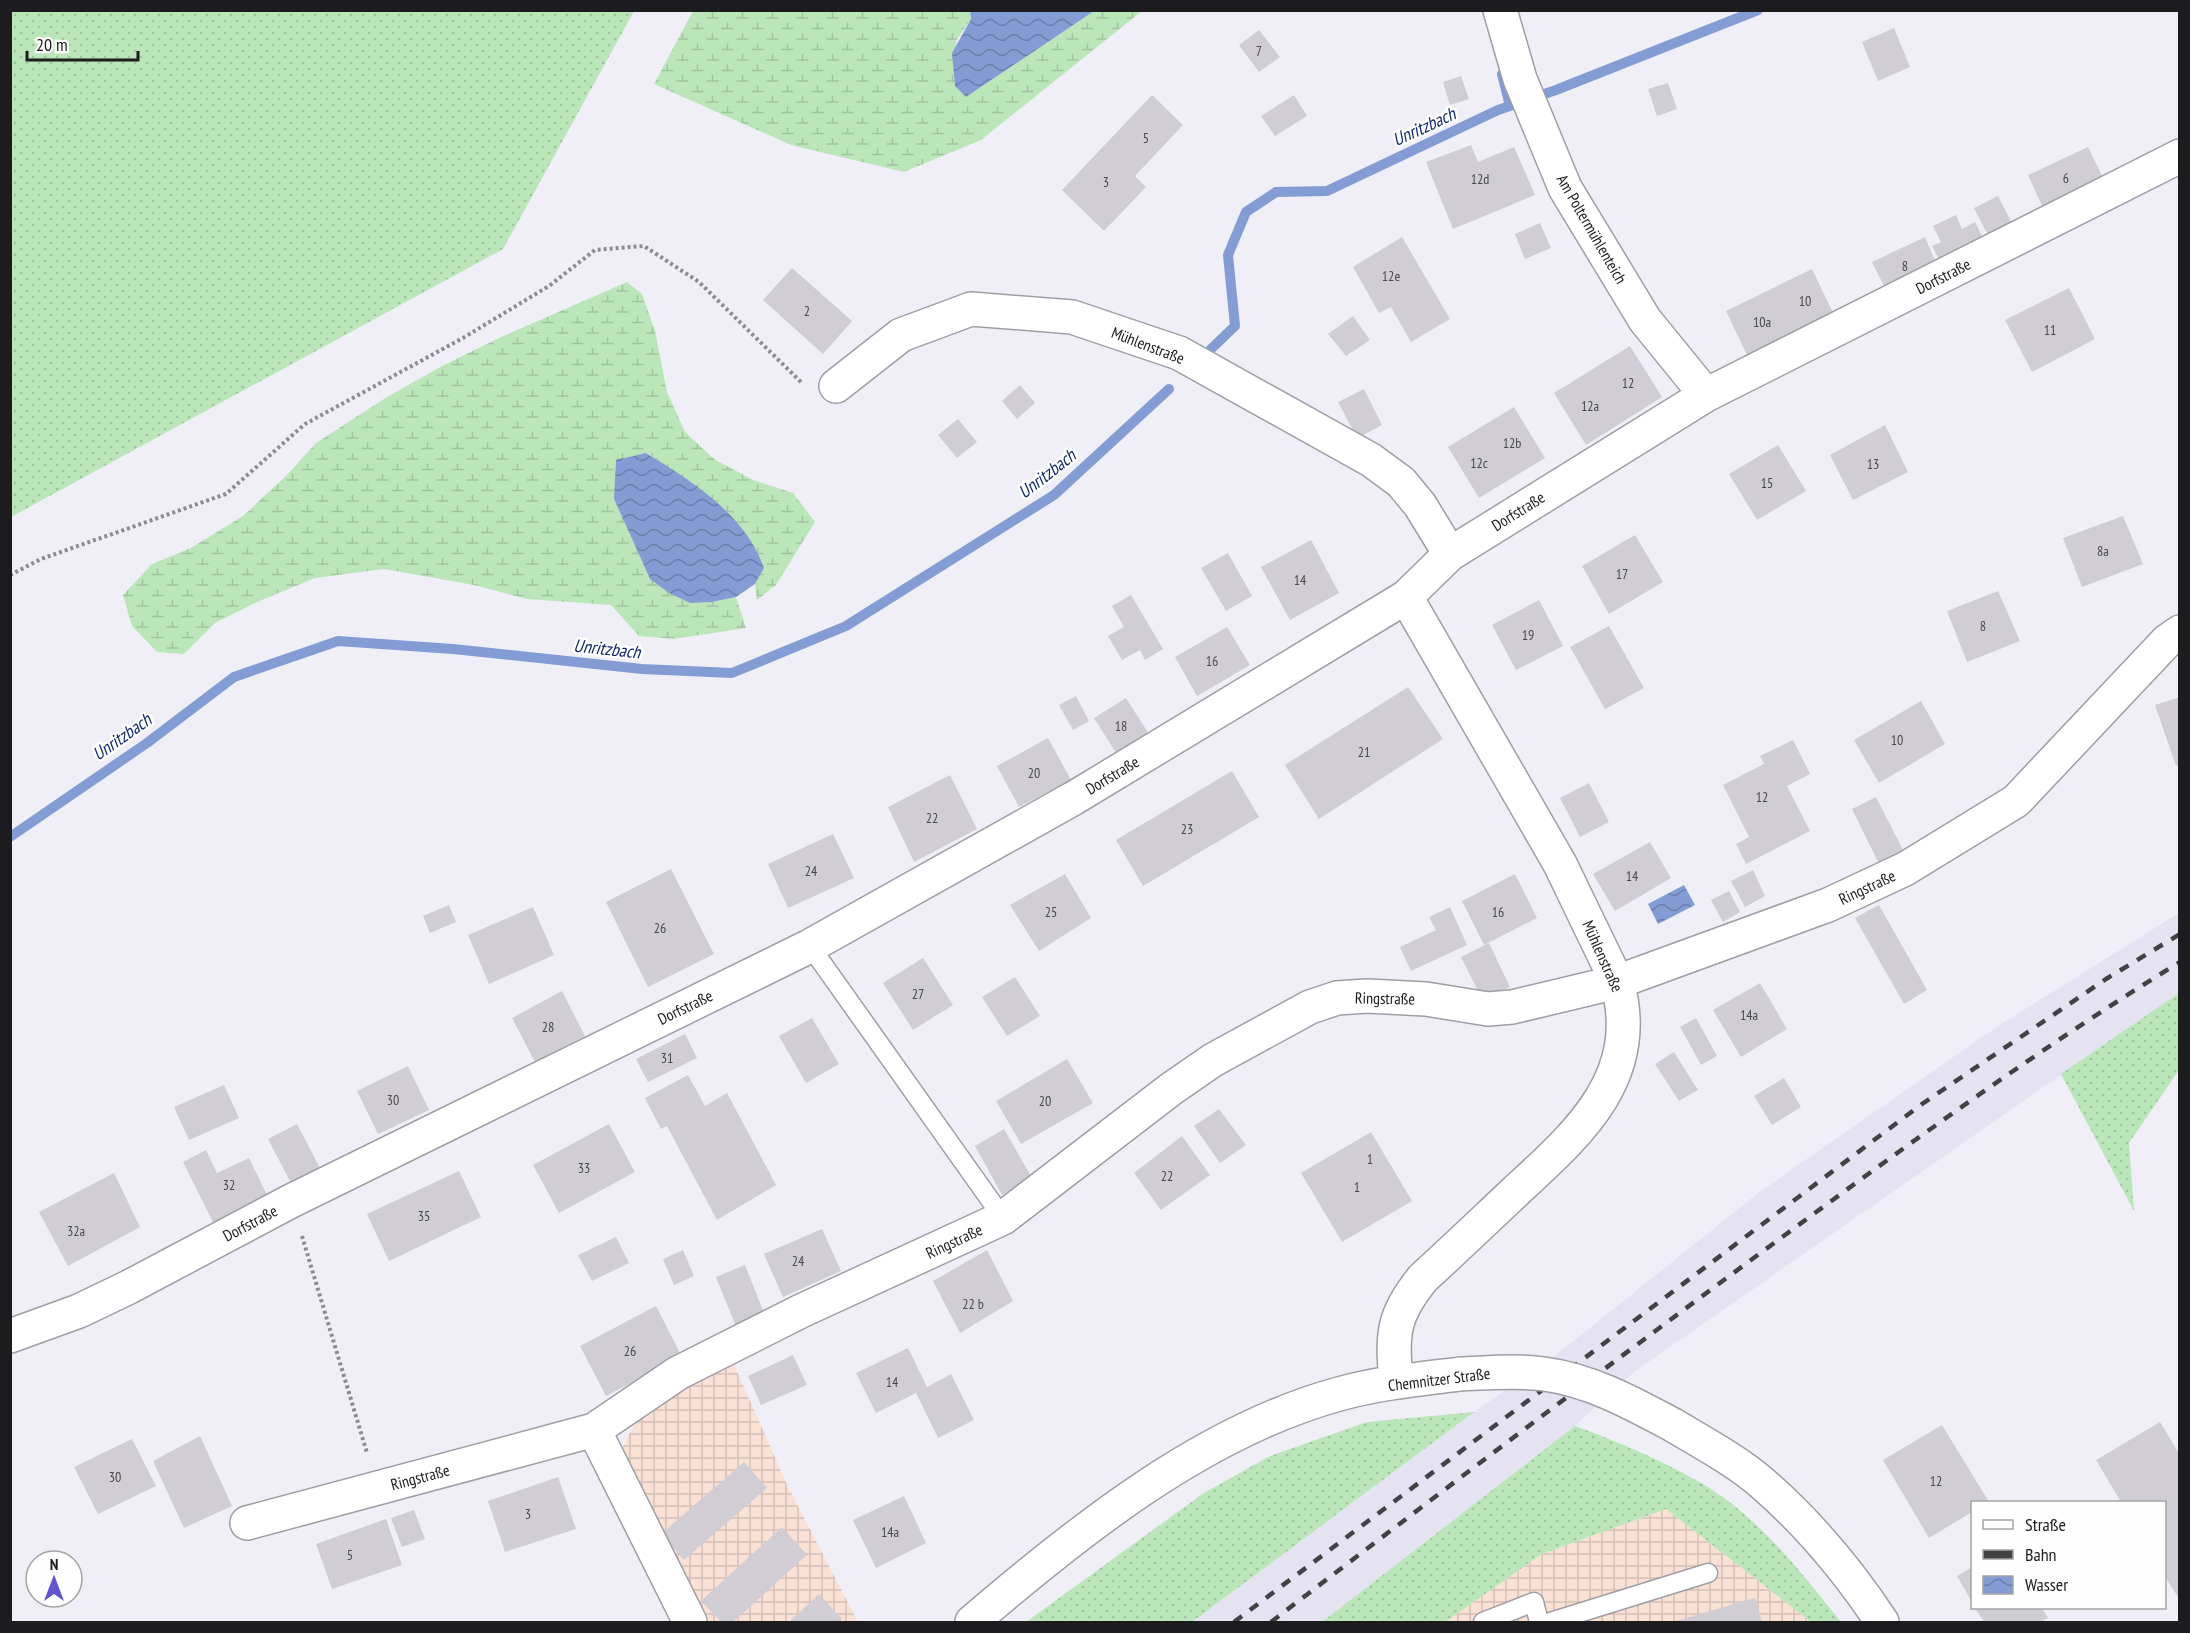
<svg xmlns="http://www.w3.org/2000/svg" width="2190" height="1633" font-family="'PT Sans Narrow',sans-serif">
  <defs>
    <pattern id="industrial-grid" width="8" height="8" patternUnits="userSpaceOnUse" patternTransform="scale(1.5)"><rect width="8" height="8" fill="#f9e1d6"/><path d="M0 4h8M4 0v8" fill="none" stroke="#d5c0b7"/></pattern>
    <pattern id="grass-dots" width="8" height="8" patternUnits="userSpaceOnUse" patternTransform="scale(1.5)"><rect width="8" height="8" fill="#bae6ba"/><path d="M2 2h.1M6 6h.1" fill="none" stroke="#9fc59f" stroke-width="1.8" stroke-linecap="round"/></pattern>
    <pattern id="wetland-marsh" width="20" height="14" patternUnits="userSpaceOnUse" patternTransform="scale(1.5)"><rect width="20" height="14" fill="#bae6ba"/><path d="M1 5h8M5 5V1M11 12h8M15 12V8" fill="none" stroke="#9fc59f"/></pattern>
    <pattern id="water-waves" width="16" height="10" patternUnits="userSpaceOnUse" patternTransform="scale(1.5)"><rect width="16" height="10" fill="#839dd4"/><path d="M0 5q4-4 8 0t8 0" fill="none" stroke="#6a7fab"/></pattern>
  </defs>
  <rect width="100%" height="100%" fill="#f0eff7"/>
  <path fill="#e5e3f2" d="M2179,913V993L1634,1372L1575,1426L1322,1622H1192L1474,1412L1561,1351L1758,1193L1998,1026Z"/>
  <path fill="url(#industrial-grid)" d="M731,1358L788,1487L858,1622H705L622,1467V1448L637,1420Z
    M1666,1509L1811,1622H1445L1542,1554Z"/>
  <path fill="url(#grass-dots)" d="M11,10H634V11L503,249L11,517Z
    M2179,993V1070L2129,1143L2134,1211L2061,1074Z
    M1474,1412L1192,1622H1026L1204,1493L1270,1456L1367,1422Z
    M1575,1426C1619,1442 1661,1460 1701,1483C1758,1516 1801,1572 1841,1622H1811L1666,1509L1542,1554L1445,1622H1322Z"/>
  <path fill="url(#wetland-marsh)" d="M693,11H970L971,19L956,41L966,97L1094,11H1142L981,140L904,172L791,145L654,84Z
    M627,282L642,294L655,331L667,392L685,432L714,459L753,480L793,493L815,522L776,585L757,600L755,584L764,568L709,496L647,453L614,499L650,579L712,602L736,597L746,628L674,639L639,636L611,605L527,599L474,585L384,569L315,578L257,602L215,623L184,654L157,652L132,626L123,595L152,564L191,548L243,516L287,475L316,443L387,397L442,366L499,338Z"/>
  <path fill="url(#water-waves)" d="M970,11V10L1094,11L966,97L955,86L952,53L971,19Z
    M646,453C693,482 745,514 764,568L755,584L736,597L712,602L690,603L669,593L650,579L614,499L616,460Z
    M1684,885L1695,905L1658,924L1648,904Z"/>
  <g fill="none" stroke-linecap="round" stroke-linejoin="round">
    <path stroke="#839dd4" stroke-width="10" d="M1502,74L1510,106
      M1211,349L1235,326L1228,255L1246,212L1276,192L1327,191L1498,110L1556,90L1758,10
      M10,837L147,743L234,677L338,641L453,649L642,669L732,673L846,626L1054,495L1169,389"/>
  </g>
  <path fill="#d0cdd4" d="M1894,28L1910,67L1878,81L1862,42Z
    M1259,30L1280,57L1259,72L1239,45Z
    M1461,76L1469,99L1450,105L1443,82Z
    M1668,83L1677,109L1657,116L1648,89Z
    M1152,95L1183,125L1135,176L1146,187L1104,231L1062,190Z
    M1294,95L1307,116L1275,136L1261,116Z
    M1471,145L1478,162L1514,147L1535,195L1453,229L1426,162Z
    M2088,147L2104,180L2044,210L2028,175Z
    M1998,196L2015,229L1991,241L1974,208Z
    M1956,215L1962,229L1975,222L1986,244L1942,265L1932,246L1941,242L1933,226Z
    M1540,223L1551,248L1525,259L1515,234Z
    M1402,237L1450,319L1411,342L1391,307L1379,313L1353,267Z
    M1925,237L1939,270L1888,294L1872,262Z
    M792,268L852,321L823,354L763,300Z
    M1812,269L1834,315L1748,357L1726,311Z
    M2069,288L2095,339L2032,372L2005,320Z
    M1353,316L1370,340L1346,356L1328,334Z
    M1630,346L1662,397L1586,445L1554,393Z
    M1020,385L1035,403L1017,419L1002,401Z
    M1364,389L1382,425L1357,438L1338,402Z
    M1514,407L1545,458L1479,498L1448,447Z
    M958,419L977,442L957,458L938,435Z
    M1885,425L1908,472L1853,500L1830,455Z
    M1778,445L1806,491L1757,520L1729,474Z
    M2123,516L2143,564L2082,587L2063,538Z
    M1635,535L1663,582L1609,614L1582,566Z
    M1311,540L1339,593L1290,620L1261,567Z
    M1228,553L1252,596L1226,611L1201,568Z
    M1998,591L2020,641L1967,662L1947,611Z
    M1131,595L1163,649L1145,660L1140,650L1122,660L1108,636L1124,627L1112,606Z
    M1539,600L1563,646L1516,670L1492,625Z
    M1609,626L1644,688L1605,709L1570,647Z
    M1227,627L1250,665L1197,696L1175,657Z
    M1408,687L1443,739L1319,819L1285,765Z
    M1076,696L1089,721L1073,730L1059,705Z
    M2180,697V765L2176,766L2155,705Z
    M1126,698L1149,734L1116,753L1094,718Z
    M1921,701L1945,744L1879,783L1854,740Z
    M1048,738L1071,780L1019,807L997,766Z
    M1793,740L1810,774L1787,786L1810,831L1746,864L1736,844L1749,837L1723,785L1764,764L1760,756Z
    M1232,771L1259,817L1143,886L1116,840Z
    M950,775L977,829L914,862L888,807Z
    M1589,783L1609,822L1580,837L1560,798Z
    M1876,797L1906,856L1881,868L1852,809Z
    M833,834L854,878L788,908L768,864Z
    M1650,842L1671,878L1615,911L1593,874Z
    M671,869L714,954L648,987L606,902Z
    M1753,870L1765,896L1745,907L1731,881Z
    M1065,874L1091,918L1039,951L1010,905Z
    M1515,874L1537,918L1484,945L1462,901Z
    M1729,891L1740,912L1723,922L1711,900Z
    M449,905L456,922L430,933L423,916Z
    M1879,905L1927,990L1904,1004L1855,918Z
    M533,907L554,955L489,984L468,935Z
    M1450,907L1467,945L1411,971L1400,947L1436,930L1429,917Z
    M1489,943L1510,987L1483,1001L1461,957Z
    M923,958L953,1005L913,1030L883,983Z
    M1015,977L1040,1016L1007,1036L982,997Z
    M1760,983L1787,1029L1741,1057L1713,1010Z
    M562,991L585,1036L535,1062L512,1018Z
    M812,1018L839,1064L806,1083L779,1036Z
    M1696,1018L1717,1056L1701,1065L1680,1027Z
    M685,1034L697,1058L648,1082L636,1059Z
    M1674,1052L1698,1090L1679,1101L1655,1064Z
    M1067,1059L1093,1103L1021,1144L996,1101Z
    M408,1066L429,1110L378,1134L357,1091Z
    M688,1075L705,1106L727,1093L776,1185L717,1220L667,1126L661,1129L645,1098Z
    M1784,1078L1801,1107L1772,1125L1754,1096Z
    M224,1085L239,1118L189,1140L174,1107Z
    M1219,1109L1246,1145L1220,1163L1194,1126Z
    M297,1124L322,1172L293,1187L268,1139Z
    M609,1124L635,1172L559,1213L533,1165Z
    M1004,1129L1032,1178L1002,1195L975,1146Z
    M1371,1132L1412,1201L1342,1242L1301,1173Z
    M1182,1136L1210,1175L1161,1210L1134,1173Z
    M206,1150L217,1173L249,1158L268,1197L214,1224L183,1162Z
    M459,1171L481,1217L389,1261L367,1214Z
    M114,1173L140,1227L68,1266L39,1212Z
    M822,1229L841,1271L783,1297L764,1254Z
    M616,1237L629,1263L592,1281L578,1255Z
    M683,1250L694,1276L674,1285L663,1259Z
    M987,1250L1013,1301L960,1333L933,1281Z
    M745,1265L766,1318L737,1329L716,1277Z
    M656,1306L682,1357L606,1396L580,1346Z
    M908,1348L927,1387L951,1374L974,1420L938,1438L916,1393L876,1413L856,1373Z
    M793,1355L807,1385L761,1405L748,1376Z
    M2160,1422L2180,1455L2178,1597L2164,1575V1502H2121L2096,1460Z
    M1942,1425L1989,1502H1972V1512L1929,1538L1883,1460Z
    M200,1436L232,1506L184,1528L153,1461Z
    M132,1439L156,1486L98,1514L74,1467Z
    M744,1462L767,1488L684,1560L661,1534Z
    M558,1477L576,1529L505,1552L488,1501Z
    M904,1496L926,1543L876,1568L853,1520Z
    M414,1510L425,1539L402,1547L391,1518Z
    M386,1519L402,1565L332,1589L316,1544Z
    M782,1527L807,1555L733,1622H721L701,1601Z
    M1972,1567V1602L1957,1576Z
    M819,1594L842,1619L839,1622H789Z
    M1755,1598L1762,1622H1672Z
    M1975,1608H2042L2048,1618L2040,1622H1984Z"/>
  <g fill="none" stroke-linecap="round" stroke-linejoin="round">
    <g stroke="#9f9ea5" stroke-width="21">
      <path id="lane" d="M810,946L1003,1218
        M1483,1622L1534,1602L1539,1622
        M1550,1622L1708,1573"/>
    </g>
    <g stroke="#9f9ea5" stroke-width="36">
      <path id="street" d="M1500,10L1520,79L1565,188L1645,320L1706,395
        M836,386L901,335L971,309L1072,317L1179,353L1371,460L1401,482L1420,505L1450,554
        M10,1336L79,1311L129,1287L291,1201L810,946L1074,798L1406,597L1450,554L1706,395L2180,156
        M1396,1382C1392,1334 1392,1316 1423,1278C1455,1249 1486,1219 1517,1190C1579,1133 1644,1076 1617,982L1560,864L1406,597
        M594,1430L690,1622
        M247,1523L594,1430L678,1373L801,1311L1003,1218L1171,1089L1213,1060L1310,1007L1337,998L1367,996L1426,999L1488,1009L1512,1007L1617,982L1828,905L1905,869L2016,801L2167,641L2180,632"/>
    </g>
    <g stroke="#9f9ea5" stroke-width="36">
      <path id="secondary" d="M1673,1425C1703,1443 1735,1460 1762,1483C1808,1523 1849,1572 1882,1622
        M972,1622C1077,1532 1203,1431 1339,1394C1378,1383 1420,1379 1460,1374"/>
    </g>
    <path stroke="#8b8b90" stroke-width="4" stroke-dasharray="3 3" stroke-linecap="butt" d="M10,575L41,559L226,494L305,424L463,338L549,286L595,250L644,246L699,282L801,382
      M302,1236L367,1453"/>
    <use href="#lane" stroke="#fff" stroke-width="18"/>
    <use href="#street" stroke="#fff" stroke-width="33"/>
    <use href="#secondary" stroke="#fff" stroke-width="33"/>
    <path stroke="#424245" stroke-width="4.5" stroke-dasharray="10 10" stroke-linecap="butt" d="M1234,1622L1922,1104L2106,979L2180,934
      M1271,1622C1441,1492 1612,1362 1785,1235C1914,1140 2043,1046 2180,962"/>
    <g stroke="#9f9ea5" stroke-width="36" stroke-linecap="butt">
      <path id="secondary-bridge" d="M1460,1374C1488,1373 1516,1370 1544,1374C1590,1380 1632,1403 1673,1425"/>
    </g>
    <use href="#secondary-bridge" stroke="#fff" stroke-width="33"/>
  </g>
  <g text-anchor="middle" stroke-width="5" stroke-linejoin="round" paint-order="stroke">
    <g font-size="14" fill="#49484c">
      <text x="1259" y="56">7</text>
      <text x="1146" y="143">5</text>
      <text x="2066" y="183">6</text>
      <text x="1480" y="184">12d</text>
      <text x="1106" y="187">3</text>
      <text x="1905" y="271">8</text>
      <text x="1391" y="281">12e</text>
      <text x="1805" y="306">10</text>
      <text x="807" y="316">2</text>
      <text x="1762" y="327">10a</text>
      <text x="2050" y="335">11</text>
      <text x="1628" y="388">12</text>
      <text x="1590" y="411">12a</text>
      <text x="1512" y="448">12b</text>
      <text x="1479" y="468">12c</text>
      <text x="1873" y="469">13</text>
      <text x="1767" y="488">15</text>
      <text x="2103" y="556">8a</text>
      <text x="1622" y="579">17</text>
      <text x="1300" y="585">14</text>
      <text x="1983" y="631">8</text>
      <text x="1528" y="640">19</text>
      <text x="1212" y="666">16</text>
      <text x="1121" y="731">18</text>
      <text x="1897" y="745">10</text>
      <text x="1364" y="757">21</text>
      <text x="1034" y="778">20</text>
      <text x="1762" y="802">12</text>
      <text x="932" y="823">22</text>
      <text x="1187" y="834">23</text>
      <text x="811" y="876">24</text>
      <text x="1632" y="881">14</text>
      <text x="1051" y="917">25</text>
      <text x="1498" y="917">16</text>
      <text x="660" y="933">26</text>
      <text x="918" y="999">27</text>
      <text x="1749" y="1020">14a</text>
      <text x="548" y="1032">28</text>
      <text x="667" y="1063">31</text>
      <text x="393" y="1105">30</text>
      <text x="1045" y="1106">20</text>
      <text x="1370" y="1164">1</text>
      <text x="584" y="1173">33</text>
      <text x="1167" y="1181">22</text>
      <text x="229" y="1190">32</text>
      <text x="1357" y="1192">1</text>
      <text x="424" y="1221">35</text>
      <text x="76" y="1236">32a</text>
      <text x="798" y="1266">24</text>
      <text x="973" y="1309">22 b</text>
      <text x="630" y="1356">26</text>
      <text x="892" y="1387">14</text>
      <text x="115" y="1482">30</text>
      <text x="1936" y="1486">12</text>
      <text x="528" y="1519">3</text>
      <text x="890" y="1537">14a</text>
      <text x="350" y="1560">5</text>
    </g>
    <g font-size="16" fill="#1c1c1e" stroke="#fefefe">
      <text transform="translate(1592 229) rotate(60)" y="6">Am Poltermühlenteich</text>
      <text transform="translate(1943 276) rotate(-27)" y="6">Dorfstraße</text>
      <text transform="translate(1148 345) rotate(21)" y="6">Mühlenstraße</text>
      <text transform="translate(1518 511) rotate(-32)" y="6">Dorfstraße</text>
      <text transform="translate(1112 775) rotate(-31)" y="6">Dorfstraße</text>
      <text transform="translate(1867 887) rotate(-25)" y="6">Ringstraße</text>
      <text transform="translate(1603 956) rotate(66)" y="6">Mühlenstraße</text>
      <text transform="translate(1385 998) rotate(1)" y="6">Ringstraße</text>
      <text transform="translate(685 1007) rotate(-26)" y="6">Dorfstraße</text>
      <text transform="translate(250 1223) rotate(-28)" y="6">Dorfstraße</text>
      <text transform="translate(954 1241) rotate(-25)" y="6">Ringstraße</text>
      <text transform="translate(1439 1379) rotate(-7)" y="6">Chemnitzer Straße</text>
      <text transform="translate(420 1477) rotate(-15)" y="6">Ringstraße</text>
    </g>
    <g font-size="18" font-style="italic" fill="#102868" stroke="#fefefe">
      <text transform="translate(1424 127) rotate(-25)" y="6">Unritzbach</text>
      <text transform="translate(1047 474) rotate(-38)" y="6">Unritzbach</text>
      <text transform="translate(607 649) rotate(6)" y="6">Unritzbach</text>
      <text transform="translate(122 737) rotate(-35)" y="6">Unritzbach</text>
    </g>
  </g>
  <rect width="2190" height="1633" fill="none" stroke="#1c1c1e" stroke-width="24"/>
  <rect x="1971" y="1501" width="195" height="108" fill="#fefefe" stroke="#a4a4a4" stroke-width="1.5"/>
  <rect x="1983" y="1520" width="30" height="9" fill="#ffffff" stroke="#a4a4a4" stroke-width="1.5"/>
  <text x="2025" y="1531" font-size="18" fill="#1c1c1e">Straße</text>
  <rect x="1983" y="1550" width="30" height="9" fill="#424245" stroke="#a4a4a4" stroke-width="1.5"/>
  <text x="2025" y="1561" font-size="18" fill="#1c1c1e">Bahn</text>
  <rect x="1983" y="1576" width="30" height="18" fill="url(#water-waves)" stroke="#a4a4a4" stroke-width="1.5"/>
  <text x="2025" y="1591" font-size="18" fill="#1c1c1e">Wasser</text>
  <g transform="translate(54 1579)"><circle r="28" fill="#fefefe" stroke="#a4a4a4" stroke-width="1.5"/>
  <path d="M0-4.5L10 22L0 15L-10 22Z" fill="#6353cc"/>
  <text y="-9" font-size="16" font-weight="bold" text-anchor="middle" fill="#1c1c1e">N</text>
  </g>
  <path d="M27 51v9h111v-9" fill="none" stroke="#1c1c1e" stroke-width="3"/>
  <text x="36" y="51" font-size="18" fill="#1c1c1e" stroke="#fefefe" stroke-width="4.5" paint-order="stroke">20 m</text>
</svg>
